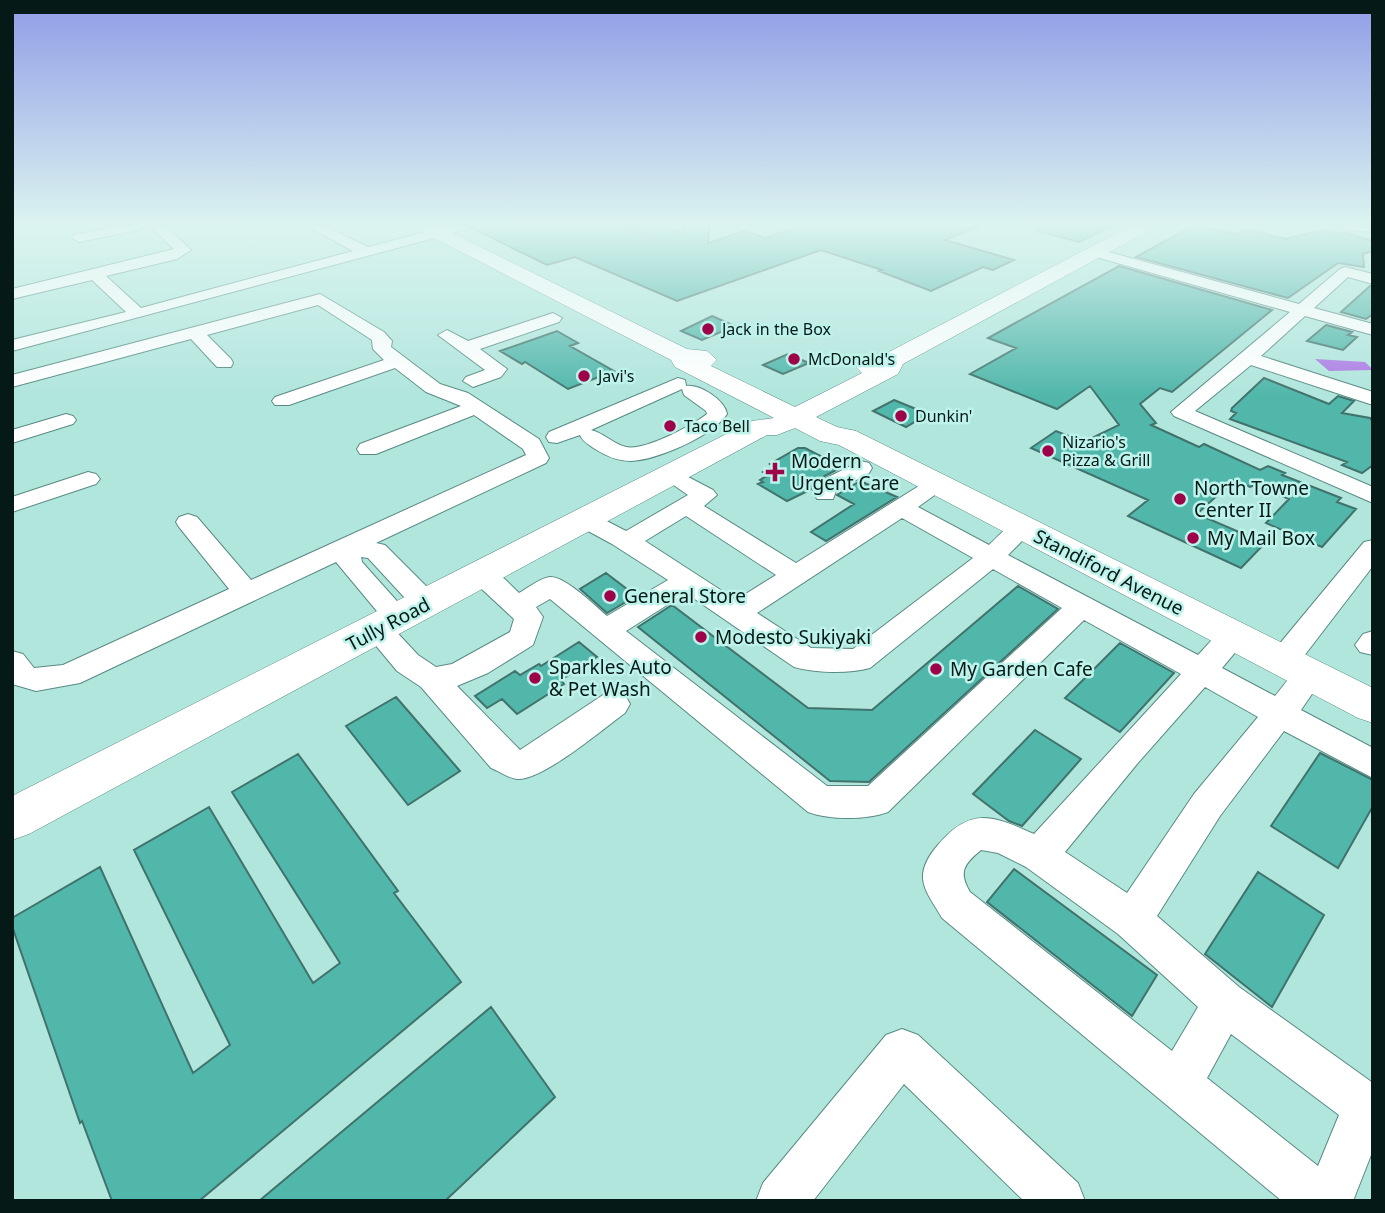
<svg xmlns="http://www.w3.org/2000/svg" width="1385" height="1213" font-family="'Noto Sans',sans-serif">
  <rect width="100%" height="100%" fill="#b1e6dd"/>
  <path fill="#ac79e4" d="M1315,359L1365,362L1373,370L1329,371Z"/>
  <path fill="#52b7ab" stroke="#41726b" stroke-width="2" d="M473,226H663L683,233L684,226H709L708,243L744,231L765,238L801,226H979L945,240L1014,260L993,270L983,267L931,291L879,271L882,270L821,250L677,301L575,257L547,265L472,228Z
    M1038,226H1112L1079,242L1038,231Z
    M1193,226L1237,234L1245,229L1286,239L1322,230L1337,234L1343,232L1373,241V251L1363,254L1364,267L1338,263L1288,298L1136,257Z
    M1119,266L1272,310L1172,392L1160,388L1140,404L1156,423L1151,425L1199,447L1204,444L1260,470L1268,466L1285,473L1282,475L1341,498L1337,502L1356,509L1322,547L1266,523L1289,499L1255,485L1250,487L1234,480L1197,514L1265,543L1241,568L1128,516L1148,500L1031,448L1056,431L1079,440L1082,438L1088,440L1119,425L1090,386L1057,409L970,374L1016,348L988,338Z
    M1370,286H1373V314L1366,319L1341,312Z
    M712,316L735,326L702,340L681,331Z
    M1326,325L1352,332L1348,335L1357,337L1343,350L1307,341Z
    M557,331L578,343L570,346L614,371L568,389L525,362L522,364L500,351Z
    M788,354L809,363L783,374L763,365Z
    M1264,378L1329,404L1338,396L1354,401L1342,413L1370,418L1373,422V465L1362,473L1342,465L1347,462L1230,419L1236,413L1231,411L1232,408Z
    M894,400L928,414L906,427L873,411Z
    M798,448H805L842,467L815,481L810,490L787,501L758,484L763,482L760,480L768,475L763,472L774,466L770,464Z
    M860,481L897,497L826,541L811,532L854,504L837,495Z
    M606,573L636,596L607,613L580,589Z
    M1018,586L1058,609L869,782L830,781L638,627L672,605L808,708L872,710Z
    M579,642L597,657L561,680L564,684L517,714L502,699L487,708L475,696L515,671L520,675L539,664L541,666Z
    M1120,643L1174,673L1120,732L1065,698Z
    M396,697L460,771L408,805L346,726Z
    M1035,730L1081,759L1022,826L1009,821L973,794Z
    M1320,753L1373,780V806L1338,868L1271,826Z
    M298,754L398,891L394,893L461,982L199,1201H112L82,1121L80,1123L12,926V918L100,867L193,1073L230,1045L134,850L209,807L313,983L340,963L232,792Z
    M1014,869L1157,975L1132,1016L987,902Z
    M1258,872L1324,915L1272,1007L1205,954Z
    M491,1007L555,1097L445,1201H259Z"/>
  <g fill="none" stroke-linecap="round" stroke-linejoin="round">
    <g stroke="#588a83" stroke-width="2">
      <path id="minor" d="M119,226H145L138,230L79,242L72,238L74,235Z
        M150,226H165L191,250L177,259L106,276L141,308L353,251L307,226H324L368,247L449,226H470L468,229L12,351V340L126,312L92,280L12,299V289L174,249Z
        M1340,226H1373V232L1347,230Z
        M1094,248L1299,304L1340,269L1345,267L1373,274V284L1348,277L1314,308L1373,324V335L1305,316L1261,356L1373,392V405L1251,365L1195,411L1373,487V503L1174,416L1171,412L1290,312L1089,255L1087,252L1089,249Z
        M320,294L384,332L392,341L391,347L440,384L468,393L539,439L549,458L546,463L376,543L385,545L436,596L440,603L436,610L426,612L416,610L368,558L361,557L362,562L412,618L408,625L398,628L390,625L418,655L436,667L452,664L510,632L514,619L472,580L468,574L472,568C492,562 505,580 519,593C528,588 540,578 550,577C565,576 595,606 607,616L668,580L612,544L577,525L574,520L577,515L586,513L595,515L626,531L688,495L659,475L663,470L671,468L713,490L717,495L704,506L796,563L930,479H946L950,484L918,507L989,545C1002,533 1013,517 1032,522L1036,527L1008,555L1198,655C1212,641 1223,622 1244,629L1249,636L1222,668L1275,696C1289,680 1298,660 1321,667L1325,675L1301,710L1373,748V778L1284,731L1220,816L1157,916L1239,987L1373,1083V1150L1353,1201H1282L942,918C936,907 924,892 923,879C922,867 930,854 938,845C970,807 992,815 1034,834L1181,674L1084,620L888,812C866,820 830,820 808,812L550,599L536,607L543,617L533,645L488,673L457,686L520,750L603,695L614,692L625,695L630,704L625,713C603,729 542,781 517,779C508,778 499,771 491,768L421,687L397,671L363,630L367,623L377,620L386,622L336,562L80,683L36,691L12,684V651L23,654L34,668L63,665L229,589L179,527L176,522L179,517L188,514L197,517L251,580L526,455L523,449L474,415L376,454H360L357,449L360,444L461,406L426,392L395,368L289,405H275L272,401L275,397L384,360L373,349L372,340L318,305L207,335L231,359L233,363L231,367H217L191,339L12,387V375ZM686,516L776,575L736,600L645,541ZM902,518L973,558L853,649L811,648L757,613ZM993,569L1062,608L868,786H827L626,631L686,593L794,667C816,673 848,674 870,668ZM1205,687L1258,717L1194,794L1127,893L1065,852L1137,764ZM981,850L998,853L1026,867L1118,934L1198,1007L1172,1051L970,892C958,872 964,864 981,850ZM1231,1034L1339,1115L1318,1166L1207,1078Z
        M553,313L562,318L559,322L480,349L507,369L501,377L473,387L463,381L466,377L485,370L438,335L447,330L468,341Z
        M678,378L685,380L686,386C700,384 725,400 727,414C713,436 657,460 631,461C617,461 606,456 595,449C588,444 582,441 580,435L557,443L549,442L546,437L549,432ZM682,389L684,395L706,411L707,414C691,426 645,451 626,447C613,444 604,433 591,430Z
        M66,414L73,416L76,420L73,424L12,443V430Z
        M861,461L869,463L872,468L869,473L836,491L833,499H817L812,488L816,483Z
        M88,472L96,474L100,479L96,484L12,512V497Z
        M1373,540V566L1294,669L1283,672L1272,669L1268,661L1272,653L1364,542Z
        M1373,631V655L1360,652L1355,645L1363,634Z
        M902,1029L918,1035L1078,1183L1085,1201H1024L904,1084L813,1201H756L763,1183L886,1035Z"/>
    </g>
    <g stroke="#588a83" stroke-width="1">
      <path id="major" d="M416,226H438L687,349L707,351L717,360L711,366L795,407L862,373L856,367L859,362L883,355L1131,226H1153L1150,230L903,364L898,374L816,417L837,427L856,431L1373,688V723L1358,718L839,445L820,441L795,428L777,435H767L29,834L12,840V796L752,421L774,418L675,367L671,360L419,230Z"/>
    </g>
    <path stroke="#668c86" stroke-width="2" stroke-dasharray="2 2.5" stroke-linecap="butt" d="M513,226H529
      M619,226L655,239
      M634,226L654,233"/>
    <use href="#minor" fill="#fff" fill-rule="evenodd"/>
    <use href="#major" fill="#fff" fill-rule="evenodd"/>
  </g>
  <linearGradient id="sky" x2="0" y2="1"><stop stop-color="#909ce6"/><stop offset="0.57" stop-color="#dcf4f0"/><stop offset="1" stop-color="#dcf4f0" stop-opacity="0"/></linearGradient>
  <rect width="1385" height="395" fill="url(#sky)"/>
  <g fill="#9e0249" stroke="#bef3eb" stroke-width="2.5">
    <circle cx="708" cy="329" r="7"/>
    <circle cx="794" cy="359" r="7"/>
    <circle cx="584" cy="376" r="7"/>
    <circle cx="901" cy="416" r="7"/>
    <circle cx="670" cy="426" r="7"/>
    <circle cx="1048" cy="451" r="7"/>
    <path d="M771.5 461.5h7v7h7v7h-7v7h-7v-7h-7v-7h7z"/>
    <circle cx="1180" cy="499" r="7"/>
    <circle cx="1193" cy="538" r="7"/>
    <circle cx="610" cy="596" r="7"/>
    <circle cx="701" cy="637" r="7"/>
    <circle cx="936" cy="669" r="7"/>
    <circle cx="535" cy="678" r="7"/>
  </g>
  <g text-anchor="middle" stroke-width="5" stroke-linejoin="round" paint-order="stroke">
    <g font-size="16" fill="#051917" stroke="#bef3eb" text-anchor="start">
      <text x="722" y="335">Jack in the Box</text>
      <text x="808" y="365">McDonald's</text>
      <text x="598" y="382">Javi's</text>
      <text x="915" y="422">Dunkin'</text>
      <text x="684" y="432">Taco Bell</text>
      <text x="1062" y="448">Nizario's<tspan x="1062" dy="18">Pizza &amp; Grill</tspan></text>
    </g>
    <g font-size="19" fill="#051917" stroke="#bef3eb" text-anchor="start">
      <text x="791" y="468">Modern<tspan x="791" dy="22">Urgent Care</tspan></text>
      <text x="1194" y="495">North Towne<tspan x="1194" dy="22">Center II</tspan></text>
      <text x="1207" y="545">My Mail Box</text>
      <text x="624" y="603">General Store</text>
      <text x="715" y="644">Modesto Sukiyaki</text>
      <text x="549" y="674">Sparkles Auto<tspan x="549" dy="22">&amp; Pet Wash</tspan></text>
      <text x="950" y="676">My Garden Cafe</text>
    </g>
    <g font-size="19" fill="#051917" stroke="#bef3eb">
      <text transform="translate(1109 572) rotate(27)" y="7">Standiford Avenue</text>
      <text transform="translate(388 624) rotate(-28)" y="7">Tully Road</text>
    </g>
  </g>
  <rect width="1385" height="1213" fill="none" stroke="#051917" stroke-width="28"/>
</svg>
